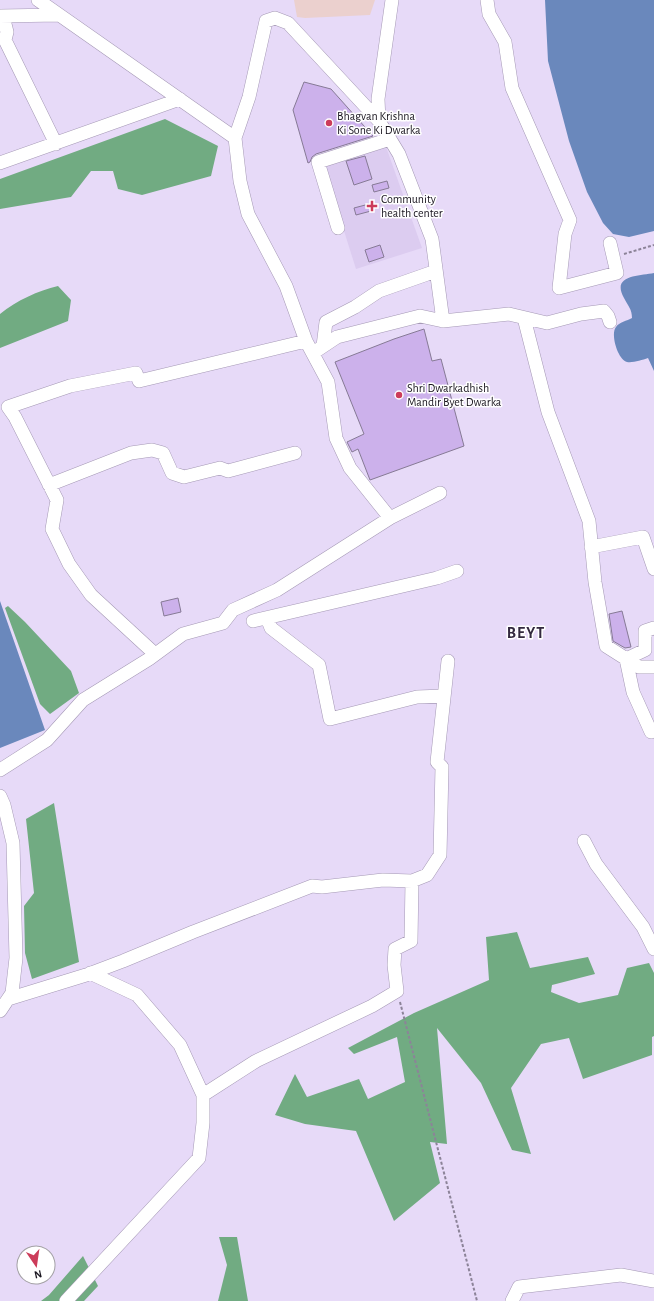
<svg xmlns="http://www.w3.org/2000/svg" width="654" height="1301" font-family="'Alegreya Sans',sans-serif">
  <rect width="100%" height="100%" fill="#e7daf8"/>
  <path fill="#dcccf0" d="M385,144L422,248L356,269L323,164Z"/>
  <path fill="#ebd0ce" d="M294,0H375L370,15L305,18L297,17Z"/>
  <path fill="#71ab82" d="M165,119L218,146L211,176L142,195L118,189L113,171H91L71,197L0,209V179Z
    M58,286L71,300L68,321L0,348V314C17,300 38,291 58,286Z
    M8,606L25,622L71,671L79,693L50,714L40,704L5,608Z
    M54,803L79,962L32,979L25,953L24,906L34,893L26,819Z
    M517,932L530,968L588,957L595,974L552,985L551,992L579,1003L618,995L627,968L649,963L654,973V1036L652,1037V1055L583,1079L569,1038L541,1044L511,1088L531,1154L512,1150L481,1083L437,1028L447,1144L430,1142L440,1183L394,1221L356,1131L305,1124L275,1115L295,1074L307,1097L359,1079L368,1099L405,1082L397,1037L354,1054L348,1048L414,1013L489,980L486,937Z
    M219,1237H237L248,1301H218L227,1265Z
    M83,1256L98,1286L84,1301H41L49,1295Z"/>
  <path fill="#6a88bc" d="M545,0H654V231L629,237L613,234L603,223L587,192L569,141L548,61Z
    M654,273V371L648,358C642,360 633,363 627,362C618,360 610,334 616,327C619,322 627,321 632,318C632,309 628,306 624,298C611,275 639,276 654,273Z
    M0,601L45,730L0,748Z"/>
  <path fill="#ccb1eb" stroke="#867a95" d="M304,82L331,89L373,136L316,154L312,157L310,162L308,163L293,110Z
    M365,156L372,179L354,185L346,161Z
    M387,181L389,188L374,192L372,185Z
    M369,204L371,211L356,215L354,208Z
    M380,245L384,257L369,262L365,250Z
    M424,329L432,361L441,359L464,446L370,480L358,449L352,452L347,442L364,434L335,362L394,339Z
    M178,598L181,612L164,616L161,602Z
    M622,611L631,647L625,648L613,641L609,614Z"/>
  <g fill="none" stroke-linecap="round" stroke-linejoin="round">
    <g stroke="#a599b5" stroke-width="14">
      <path id="minor" d="M38,0L235,138
        M487,0L489,14L505,42L512,88L570,220L565,234L559,288L617,273L610,243
        M0,16L59,15
        M3,16L7,32L5,40L56,144
        M379,121L378,99L392,0
        M0,163L180,99
        M338,228L318,162L390,139
        M524,318L548,412L589,521L595,582L606,646L639,667H654
        M323,346L326,322L355,307L379,291L436,271
        M313,353L337,337L420,316L443,321L509,314L547,323L581,314L604,311L608,316L610,322
        M49,485L131,453L152,450L163,453L172,473L184,477L220,468L228,471L295,453
        M390,518L350,468L336,438L328,382L306,341L286,286L248,214L240,181L235,138L249,97L266,21L275,18L288,23L379,121L399,154L432,239L443,321
        M591,547L643,537L654,569
        M267,618L271,628L319,665L330,719L417,697L444,696
        M253,621L437,578L457,571
        M155,654L91,595L69,564L52,529L57,500L15,417L8,407L70,386L136,373L139,381L306,341
        M651,732L633,692L626,659L645,650V631L654,628
        M0,770L47,740L83,700L149,659L183,634L223,623L233,610L277,590L390,518L440,493
        M0,796L4,805L13,843L16,958L12,993L0,1011
        M584,841L596,864L643,927L654,949
        M8,999L86,975L123,961L193,932L312,886L322,887L383,880L412,881L427,875L440,855L442,767L437,762L448,661
        M203,1095L256,1061L372,1006L397,991L394,965L395,949L411,941L412,881
        M66,1301L199,1158L203,1123V1095L180,1045L137,995L90,973
        M512,1301L519,1287L621,1275L654,1281"/>
    </g>
    <path stroke="#8c8398" stroke-width="2" stroke-dasharray="3 2" stroke-linecap="butt" d="M624,254L654,245
      M400,1002L477,1301"/>
    <use href="#minor" stroke="#fff" stroke-width="13"/>
  </g>
  <g fill="#cc3c5a" stroke="#fff" stroke-width="1.5">
    <circle cx="329" cy="123" r="4"/>
    <path d="M370 200h4v4h4v4h-4v4h-4v-4h-4v-4h4z"/>
    <circle cx="399" cy="395" r="4"/>
  </g>
  <g text-anchor="middle" stroke-width="3" stroke-linejoin="round" paint-order="stroke">
    <g font-size="12" fill="#19151f" stroke="#fff" text-anchor="start">
      <text x="337" y="120">Bhagvan Krishna<tspan x="337" dy="14">Ki Sone Ki Dwarka</tspan></text>
      <text x="381" y="203">Community<tspan x="381" dy="14">health center</tspan></text>
      <text x="407" y="392">Shri Dwarkadhish<tspan x="407" dy="14">Mandir Byet Dwarka</tspan></text>
    </g>
    <g font-size="16" font-weight="bold" letter-spacing="1" fill="#33293f" stroke="#fff">
      <text x="526" y="638">BEYT</text>
    </g>
  </g>
  <g transform="translate(36 1265) rotate(167)"><circle r="19" fill="#ffffff" stroke="#a3a1a5"/>
  <path d="M0-3L7 15L0 10L-7 15Z" fill="#cc3c5a"/>
  <text y="-6" font-size="11" font-weight="bold" text-anchor="middle" fill="#19151f">N</text>
  </g>
</svg>
